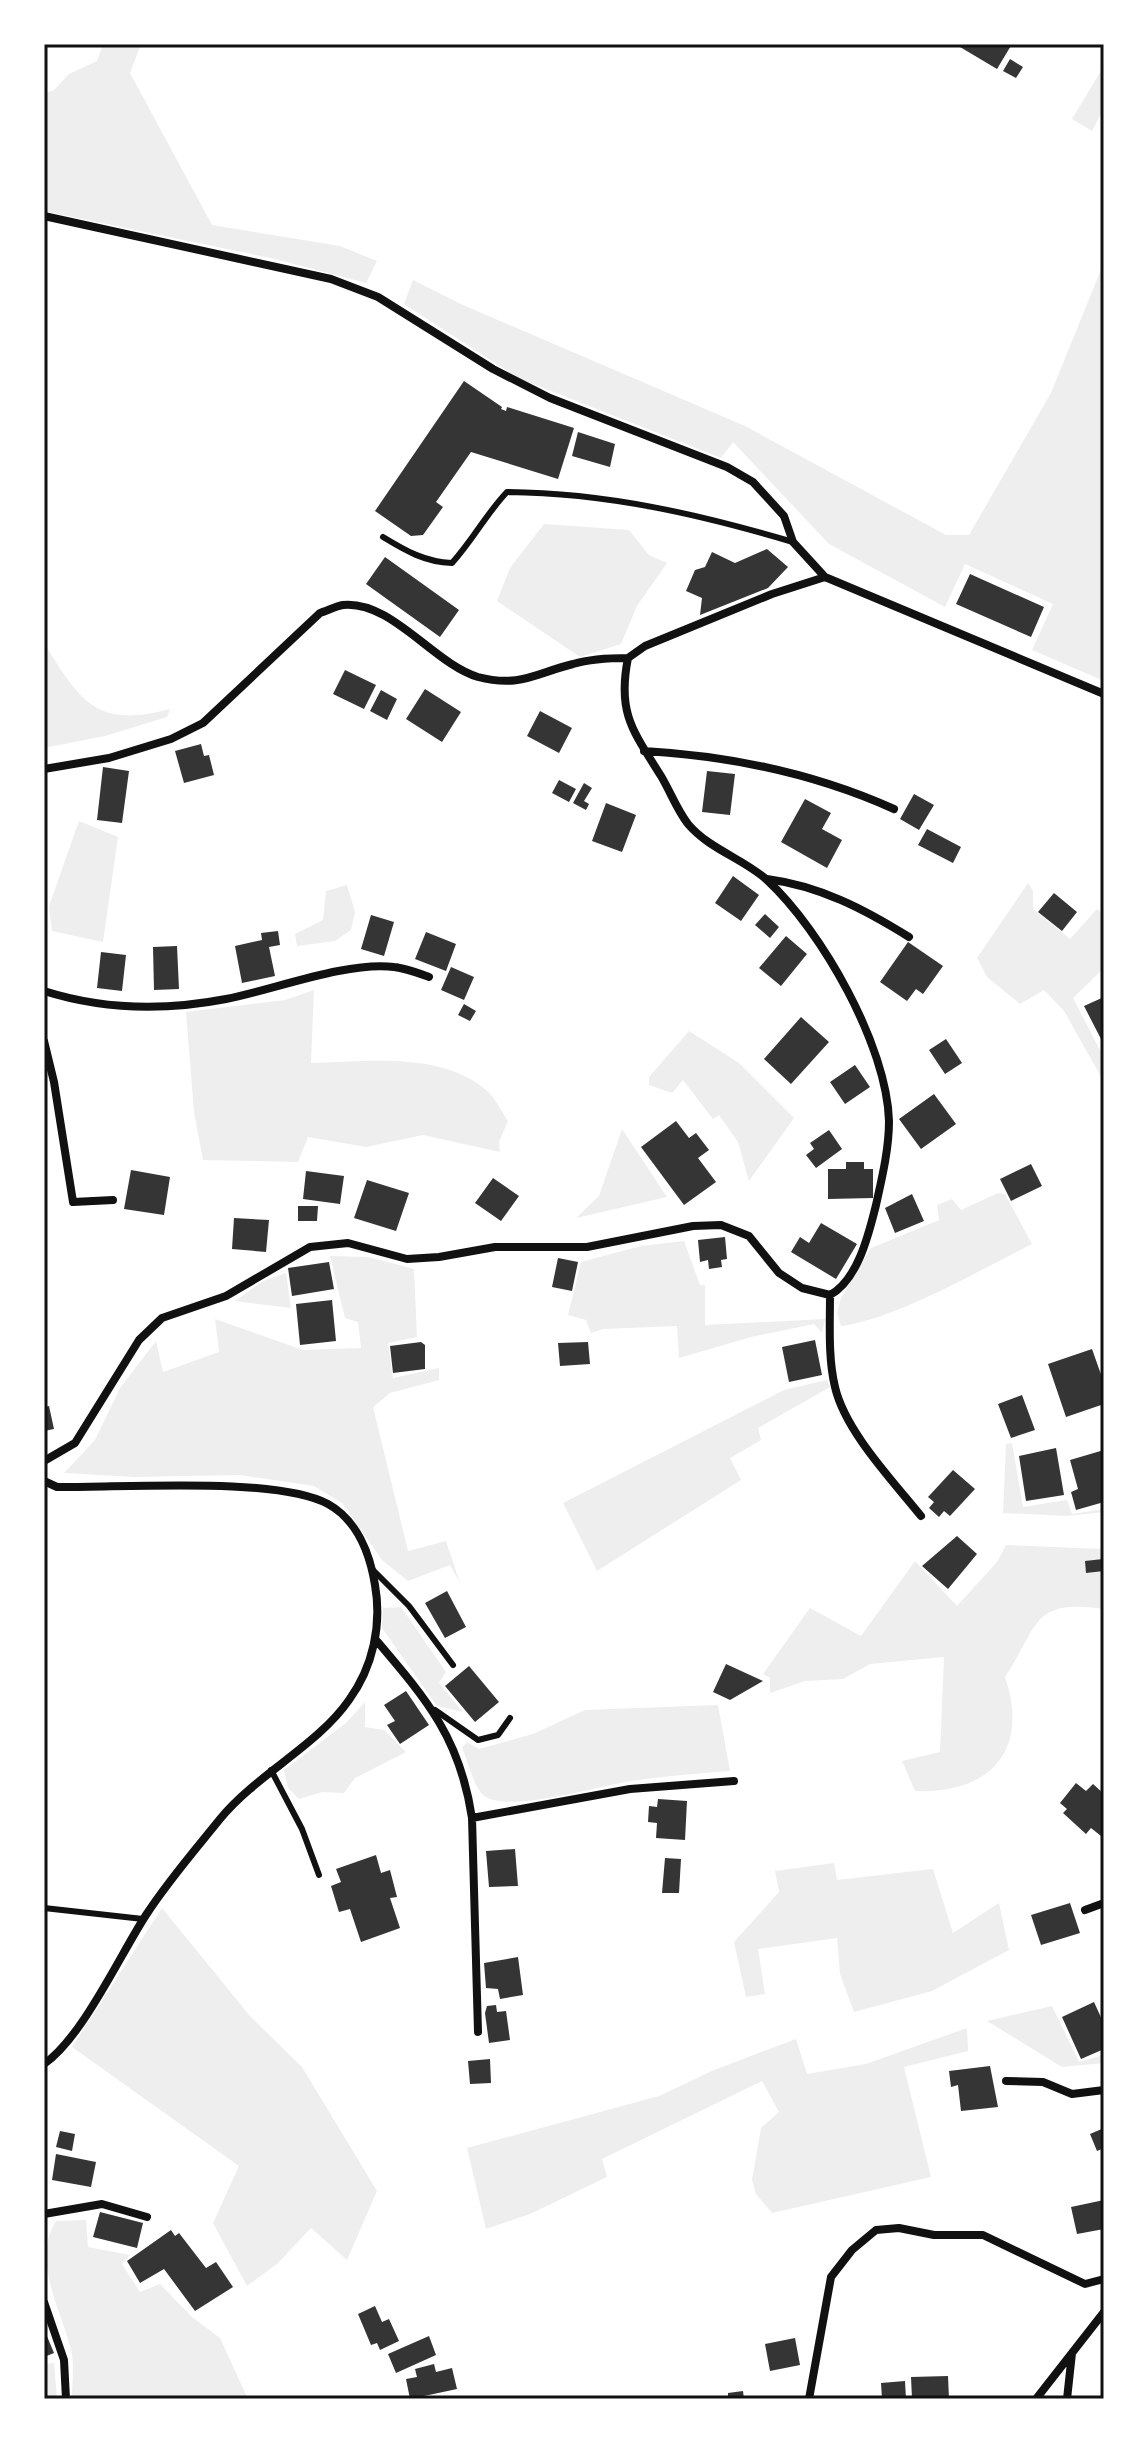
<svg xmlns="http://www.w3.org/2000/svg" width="1148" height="2443" font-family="Raleway,sans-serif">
  <rect width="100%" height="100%" fill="#fff"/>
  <path fill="#eee" d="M103,44H141L130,73L212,225L340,246L377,261L366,283L275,259L44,211V94L54,90L69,74L97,61Z
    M1104,66V108L1092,131L1072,119Z
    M1104,262V681L1032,650L1053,604L965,564L945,607L829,544L733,442L721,458L518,378L404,304L413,280L463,305L745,426L946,535H969L1051,393Z
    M544,524L629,530L649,555L667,563L637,606L621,644L580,657L497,601L510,568Z
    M44,643C80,701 96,729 170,709L167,717L105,736L44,748Z
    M79,821L118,837L103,942L52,931L49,906Z
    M1028,883L1033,891V909L1070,939L1097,909L1104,915V968L1073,998L1104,1058V1082L1064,1011L1044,990L1020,1004L987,977L977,958Z
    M347,885L355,912L351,930L335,941L297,946L295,934L323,920L326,891Z
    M314,990L311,1063C365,1062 441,1051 486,1090C495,1097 501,1111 508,1121L499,1142L500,1152L423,1135L366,1147L308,1137L298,1162L203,1160L194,1112L186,1012L285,1000Z
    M689,1031L739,1063L794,1118L749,1181L738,1142L719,1115L713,1119L683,1080L672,1093L649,1085V1077Z
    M622,1129L667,1197L576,1218L599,1196Z
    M998,1193L1005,1194L1032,1244C982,1269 894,1320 841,1326L837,1313L841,1298L871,1248L939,1220L937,1205L952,1199L961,1210Z
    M684,1241L700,1285H705V1325L825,1319L822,1333L814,1324L751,1337L679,1358L677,1326L603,1329L591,1333L586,1320L568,1315L581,1262L641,1246Z
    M330,1256L368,1257L414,1269L417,1337L388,1343L393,1378L439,1368V1380L390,1393L373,1407L408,1551L446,1541L460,1583L450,1565L408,1581L382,1560L342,1503L314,1486L240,1475L134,1477L64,1473L95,1440L120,1388L156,1341L163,1372L219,1352L215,1319L303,1350L361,1348L358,1322L345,1318Z
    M286,1273L291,1308L235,1301L263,1281Z
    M827,1380L830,1387L758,1428L761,1440L730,1458L741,1480L597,1571L563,1503L784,1390Z
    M1012,1443L1023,1507L1067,1500L1072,1514L1104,1509V1512L1067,1516L1003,1513L1006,1444Z
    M1006,1545L1104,1549V1609C1031,1599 1040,1624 1005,1677C1030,1751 990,1794 915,1791L902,1761L940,1752L944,1657L870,1664L843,1679L805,1681L770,1693V1678L763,1674L810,1608L861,1636L915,1561L957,1606L997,1562Z
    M401,1607L446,1672L439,1683L463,1712L437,1706L382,1628L383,1608Z
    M365,1702V1727L384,1730L406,1752L355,1778L344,1793L322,1792L299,1799L288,1788L284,1770L346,1723Z
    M718,1705L730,1771C700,1773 668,1776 638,1780C604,1784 514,1813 486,1797C473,1789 469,1762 462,1748L467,1742L479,1749L533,1734L585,1710Z
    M834,1863L837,1880L933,1869L953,1933L999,1903L1009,1950L932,1991L854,2012L840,1974L837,1938L758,1949L765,1994L746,1997L734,1942L779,1892L775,1871Z
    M162,1908L250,2016L302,2067L377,2191L347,2260L311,2228L277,2264L247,2286L213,2223L239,2166L72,2047Z
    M1052,2006L1079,2062L1104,2055V2063L1062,2067L987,2021Z
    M967,2028L968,2051L904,2067L931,2177L772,2213L756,2194L752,2180L761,2128L779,2112L762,2081L602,2159L607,2177L530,2214L486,2229L467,2148L659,2096L714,2070L796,2039L807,2074L866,2064Z
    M86,2220L88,2247L130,2255L122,2264L140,2292L160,2284L192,2317L220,2338L248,2399H72C72,2385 74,2369 72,2355C64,2314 30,2262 56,2221Z
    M54,2363L57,2399H44V2364Z"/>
  <path fill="#353535" d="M955,44H1012L997,69Z
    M1010,59L1023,67L1016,78L1003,71Z
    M464,381L502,407L501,409L506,411L507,407L574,428L558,479L471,452L436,502L443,507L423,535L411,536L375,511Z
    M578,432L615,444L610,467L572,456Z
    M767,549L788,567L768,588L700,615L702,598L686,591L695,570L705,567L712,552L735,563Z
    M385,557L459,610L440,637L366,584Z
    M970,574L1044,607L1031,637L956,604Z
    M345,670L376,685L364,709L333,694Z
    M425,689L461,712L442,742L406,719Z
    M381,690L397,699L387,720L370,711Z
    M540,711L572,728L559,753L527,736Z
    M201,744L204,756L209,755L214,775L184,783L175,751Z
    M103,767L129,771L122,823L97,820Z
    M707,771L735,774L730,815L702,812Z
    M559,780L576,789L569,802L552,793Z
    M584,783L592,788L584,801L589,804L586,810L573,803Z
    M914,794L934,805L919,830L900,819Z
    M805,799L831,813L822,829L842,840L827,868L781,842Z
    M606,803L636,815L622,852L592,841Z
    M927,829L961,847L953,863L918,845Z
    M733,876L759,895L741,921L715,903Z
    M1054,893L1077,912L1062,931L1038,912Z
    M765,914L779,927L770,938L755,925Z
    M371,915L394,922L384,956L361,949Z
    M278,931L280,945L269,947L275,976L242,983L235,946L262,940L261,933Z
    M426,932L456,944L446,971L415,959Z
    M786,936L807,954L781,986L759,968Z
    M908,942L943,966L923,994L916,989L907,1001L880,982Z
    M177,946L179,989L154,990L153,947Z
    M101,952L126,955L122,991L97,988Z
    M451,967L474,977L464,1000L441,990Z
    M1104,997V1038L1101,1039L1084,1006Z
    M464,1004L476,1011L470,1021L458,1015Z
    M801,1017L829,1042L791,1084L764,1059Z
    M946,1039L962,1063L945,1074L929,1050Z
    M855,1065L870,1087L845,1104L830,1082Z
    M934,1094L956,1124L921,1149L899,1119Z
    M676,1121L689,1138L696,1133L709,1150L698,1158L716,1182L684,1205L641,1147Z
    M829,1130L842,1149L816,1168L806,1155L814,1149L810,1143Z
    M846,1162H864V1169H873V1198L828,1199V1169H846Z
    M1031,1164L1042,1186L1011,1201L1000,1179Z
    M131,1170L170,1177L164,1215L124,1209Z
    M306,1171L344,1176L340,1204L303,1199Z
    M493,1178L519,1196L501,1221L475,1203Z
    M367,1180L409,1193L396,1231L354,1218Z
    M912,1194L924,1221L895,1233L885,1208Z
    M298,1206H318L317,1221H298Z
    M234,1218L269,1220L266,1252L232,1249Z
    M821,1223L857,1244L836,1279L791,1252L800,1237L809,1243Z
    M725,1237L727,1259L721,1260L722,1267L709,1269L708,1260L700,1262L698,1240Z
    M558,1258L578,1262L572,1291L552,1287Z
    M329,1262L334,1289L292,1296L288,1268Z
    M332,1300L336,1341L300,1345L296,1304Z
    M815,1340L822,1375L789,1382L782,1347Z
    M421,1342L425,1345V1369L393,1373L390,1346Z
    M588,1342L590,1364L560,1366L558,1343Z
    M1092,1349L1104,1383V1404L1066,1417L1048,1364Z
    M1022,1395L1035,1430L1011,1438L998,1404Z
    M49,1406L54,1429L44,1431V1407Z
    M1056,1448L1064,1495L1026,1501L1019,1456Z
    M1104,1450V1502L1076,1510L1071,1492L1078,1489L1070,1460Z
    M953,1470L975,1489L950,1516L944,1511L939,1517L929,1508L934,1502L928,1497Z
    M957,1536L977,1554L948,1589L922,1566Z
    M1103,1559L1104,1571L1086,1573L1085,1561Z
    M447,1591L466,1627L445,1638L425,1603Z
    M726,1664L763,1681L730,1700L713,1692Z
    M469,1666L499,1702L475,1722L445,1686Z
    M406,1691L429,1725L400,1744L387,1725L395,1721L384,1705Z
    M1076,1783L1086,1791L1093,1784L1104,1794L1101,1836L1091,1828L1086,1834L1063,1813L1067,1809L1060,1803Z
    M658,1799L687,1801L685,1840L656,1838L657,1823L648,1822L649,1806L657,1807Z
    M515,1849L518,1886L489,1887L486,1851Z
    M376,1855L381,1873L390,1870L397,1897L390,1898L400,1928L361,1942L350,1909L339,1912L331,1886L341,1882L336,1869Z
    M665,1858L681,1859L679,1893H662Z
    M1070,1903L1080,1933L1041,1945L1031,1915Z
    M518,1957L523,1995L500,1999L498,1989L486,1988L484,1963Z
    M1094,2002L1104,2024V2049L1081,2059L1062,2017Z
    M496,2005L497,2012L506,2011L510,2040L489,2043L485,2013L487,2006Z
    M490,2059L491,2083L470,2084L468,2061Z
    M990,2066L998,2107L961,2111L958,2085L951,2087L949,2071Z
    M1104,2128V2148L1097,2151L1090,2134Z
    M60,2131L75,2134L72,2151L56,2147Z
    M56,2154L96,2162L91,2187L52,2180Z
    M1104,2200V2229L1077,2234L1071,2207Z
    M100,2212L143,2223L137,2248L93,2237Z
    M171,2230L175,2236L179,2233L206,2268L216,2262L233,2287L195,2311L164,2269L140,2283L127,2261Z
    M375,2306L382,2322L389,2319L399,2341L380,2350L377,2343L371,2345L358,2314Z
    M44,2329L54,2353L44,2357Z
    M429,2336L436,2355L396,2373L388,2354Z
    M795,2338L800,2365L770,2371L765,2344Z
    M434,2364L436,2372L452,2368L457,2389L410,2399L406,2379L417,2377L415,2369Z
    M948,2376L949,2399H912L911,2377Z
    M905,2381L906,2399H882L881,2383Z
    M743,2391L744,2399H728V2393Z"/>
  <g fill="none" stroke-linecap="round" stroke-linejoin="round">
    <path stroke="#111" stroke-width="6" d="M383,537C406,551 425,562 452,563C473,540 486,514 507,492C607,493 698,514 793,542
      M373,1570L409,1606L453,1665
      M435,1710L478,1740L498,1735L510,1718
      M271,1770L302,1829L319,1875
      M44,1908L143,1919"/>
    <path stroke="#111" stroke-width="8" d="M44,216L331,279L378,297L493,369L550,398L727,467L753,482L784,516L793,542L825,577
      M644,751C732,756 814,773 894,809
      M44,769L109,758L171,739L203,723L320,613C327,611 336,606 343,605C391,600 434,664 478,677C520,688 536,673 573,664C590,659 610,658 628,658
      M767,879C820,886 864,909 909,937
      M44,991C104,1010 164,1011 226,999C273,990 347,961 394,967C405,968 418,973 429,977
      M44,1041L54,1082L73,1202L113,1200
      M830,1295C830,1325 828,1358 835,1387C845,1431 893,1481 921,1516
      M44,1461L75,1443L139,1340L162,1318L226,1296L310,1247L348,1243L407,1259L439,1257L495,1247H587L693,1226L721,1225L749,1236L779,1273L802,1288L830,1295C858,1280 869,1233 876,1205C882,1178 889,1149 889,1121C887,1046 822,931 767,880C744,859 709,849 688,824C677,810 670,791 661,776C633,731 617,713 628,658L645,646L772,594L825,577L1104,694
      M44,1481L57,1487C121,1488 275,1476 328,1504C357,1520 370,1554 375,1585C382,1625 373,1667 349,1700C317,1746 257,1774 220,1819C195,1850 168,1881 146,1915C120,1955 82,2038 44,2064
      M376,1640C427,1700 460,1738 472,1818L478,2032
      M472,1818L630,1789L734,1781
      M1085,1910L1104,1903
      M1006,2081L1043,2082L1072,2094L1104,2090
      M44,2214L102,2204L147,2217
      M44,2302L64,2360L66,2399
      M809,2399L831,2277L852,2250L876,2230L899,2228L934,2235H983L1085,2284L1104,2279
      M1036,2399L1104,2312
      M1067,2399L1072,2353"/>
  </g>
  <rect width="1148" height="2443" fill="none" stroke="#ffffff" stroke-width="92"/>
  <rect x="46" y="46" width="1056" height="2351" fill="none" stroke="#111" stroke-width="3"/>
</svg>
